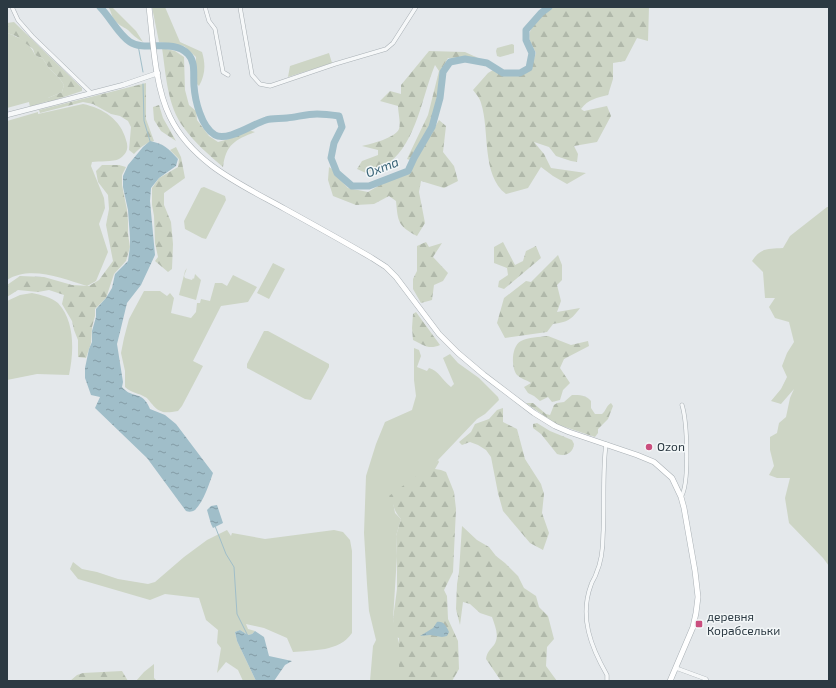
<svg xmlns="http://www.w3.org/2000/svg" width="836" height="688" font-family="'Exo 2',sans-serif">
  <defs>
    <pattern id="forest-firs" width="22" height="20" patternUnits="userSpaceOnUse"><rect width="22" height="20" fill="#cdd5c5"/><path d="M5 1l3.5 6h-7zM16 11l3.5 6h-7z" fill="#b0b8aa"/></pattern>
    <pattern id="water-ripples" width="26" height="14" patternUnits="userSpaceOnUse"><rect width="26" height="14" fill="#a0bec9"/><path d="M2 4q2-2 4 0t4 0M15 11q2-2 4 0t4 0" fill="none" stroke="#839ba5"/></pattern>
  </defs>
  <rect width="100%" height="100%" fill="#e4e8eb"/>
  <path fill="#cdd5c5" d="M108,7H112L136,31L143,42C136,38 133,35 128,30C122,26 118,25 113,18C111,14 111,10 108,7Z
    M152,7H165L180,42L202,52C206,65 205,75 199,86L196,83V57L184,46L159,42Z
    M7,33C19,37 30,43 35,55L43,59L49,68L60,79L64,85L62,92L48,98V101L30,107L29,102L7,108Z
    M512,44L514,45V53L500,57L497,56L496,51L497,48Z
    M329,53L332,63L288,77L290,66Z
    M83,104C103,108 121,120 126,140C129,148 127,154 119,159C114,162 98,161 92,162L91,166L104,198L105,208L99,224L108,252L96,281L87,286C63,279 31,265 7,280V121L38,112V114Z
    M204,187L225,196L226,200L206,239L202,238L185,229L184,221L201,188Z
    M827,207H829V566L823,558L789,523L785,498L790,478H777L769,475L774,466L770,450V437L777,433L779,423L786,417L790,398L794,389L781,404L771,401L781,389L787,377L782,366L787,353L794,342L789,322L775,318L769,307L775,298H765L763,272L752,261C761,247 769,249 783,248L790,236Z
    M273,263L285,269L269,299L257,293Z
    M187,268L184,276L185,278L192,280L193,278L194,279L195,274L201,280L196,300L179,295L185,271Z
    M233,275L257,287L248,302L221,306L193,361L203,366L182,406L178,411C166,413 160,414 152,404C150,402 148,398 145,397C139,393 131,393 125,387V371L121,353L124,338L129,319L144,291H160L167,296L170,293L174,298L171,313L191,318L196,312L197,303H200L201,299L210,301L215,283H222L227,286Z
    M32,293C41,295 51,297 58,303C75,321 74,352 69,375L37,374L7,380V301L20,295Z
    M264,331H268L329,364V367L311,400L305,399L247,368V364Z
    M414,348L419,350L421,356L417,367L427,371L429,368C438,370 443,381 451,387L454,384L443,358L450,354L458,363L479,378L498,397L499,400L485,414L477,419L438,460L393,502L395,513L401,519L396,536L397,556L393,619L399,643V681H370L373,646L376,640L369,611L367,584L364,533L366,476L376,444L385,422L412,410L416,396L414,380Z
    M227,530L231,536L232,533L265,539L334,530L343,532L350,540L352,551V633C339,652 313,650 293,652L287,638L264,628L246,624L248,629L255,631L252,634L248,635L240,630L235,632L237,641L256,681H243L238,670L226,662L217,673L221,648L217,643L218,630L206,620L199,598L165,594L150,600L78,579L70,569L73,562L82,569L97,572L118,579L148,584L155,582L184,557L207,540Z
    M154,664V678L157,681H136L144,672Z"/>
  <path fill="url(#forest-firs)" d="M553,7H649L648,41L637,38L625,61L613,63V79L608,95C597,98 588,99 581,109L584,111L607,106L611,116L597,142L574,146L578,154L577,162L571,161L556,156L549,147L534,142L544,154L551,168L586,173L567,184L553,176L541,167L528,188L506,194C481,175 490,130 481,103C480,98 476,94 473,90L488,73L493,70C505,77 518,78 530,70L536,53C534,49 532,45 530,41C526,26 543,15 553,7Z
    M14,22L82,88V91L43,104V103L48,101V98L62,92L64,85L60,79L49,68L43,59L35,55L33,49L16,36L7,33V23Z
    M162,48L175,51L184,57L185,90L189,105L196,111L197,120L209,136L218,142L229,139L234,135L248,130L255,132C235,140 226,144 223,167C209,155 195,143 184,128C167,106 166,74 162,48Z
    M429,51L465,52L478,58H448L440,72L438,93L430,126L410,160L407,159L428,115L439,71L435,65C422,96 417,141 389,163C383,167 373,170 366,173L357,169L362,161L378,155V150L362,146C371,144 395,138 399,129C401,123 398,112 398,106L380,101L390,91L401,94V85Z
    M146,83V119L154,141C145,143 140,148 134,154L129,150L131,127L128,121L120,116L111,114L93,104L83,102L40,113L39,110Z
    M159,105L163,118L176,141L161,131L154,120L153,107Z
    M439,120L446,126L443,152L454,166L458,181L444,188L421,181L419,192L425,223L417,236C398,226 398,222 396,201L389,196L374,204L356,205L333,196L328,180L329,167L332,169L335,174L348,188L368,192L385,182L408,174Z
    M176,147L181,157L185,178L164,193V205L171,222L173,244L172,269L168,272L155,261L158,257L155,243L154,216L152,205V188L159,178L178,167L179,159L170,150Z
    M102,165H119L126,167L122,175V185L127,210L128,221V234L130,247L126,261L114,274L106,298L95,309V316L92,327L91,343L86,358L78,357V340L74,330L72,321L62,304L64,295L49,290L38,292L18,290L7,297V285L20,276L44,277L72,285L89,286L99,280L113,261L106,225L109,209L108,195L98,182L96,171Z
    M426,242L429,247L442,243L433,257L448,273L443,281L434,285L432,300L421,303L413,289V279L417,271V246Z
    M503,242L515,265L523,261L526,251L536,246L541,258L504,289L498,287L499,281L508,275L507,268L494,263V247Z
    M558,255L562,265V280L557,285L561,301L557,312L580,308C571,320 568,322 553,324L547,332L505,338L497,323L504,298L526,281L531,282Z
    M416,312L440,345C429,350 423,345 413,340L412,328L413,314Z
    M548,336L571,345L588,341L589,346L564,359L560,368L570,383L563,390L560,400L552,402L548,397L540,401L534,396L528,393L524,387L531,383C527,380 521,379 517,375C511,368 511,346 521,341C528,337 540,337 548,336Z
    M572,395C580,395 586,395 591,401V408L595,414H602C606,411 606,406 611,403L613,406L608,419L598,429V433L595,437L556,424L526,403H533L546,414L550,415L554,405L557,403L564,402Z
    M503,408V422L517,429L525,459L541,484L544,494L542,513L549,533L543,550L530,543L503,511L498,493L491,457L486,450L478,445L470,442L462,445L459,442L471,432L475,424L489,419L497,410Z
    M537,423L550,431L572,440L574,444C573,453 566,457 557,454L541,434L533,428V424Z
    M438,460L439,462L435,469L441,470L446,472L454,492L456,509L453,572L444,590L447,596L448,619L458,641L459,669L452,681H399V638L395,637L393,619L397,589V556L396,536L401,519C393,511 395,505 389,496Z
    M462,526L477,540L489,547L496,556L505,563L518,576L524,588L536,596L539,607L548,616L554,639L547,647L546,666L557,681H501L486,659C487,652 490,650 494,645C500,636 495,626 492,617L480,613L470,604L463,602L460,625L456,609L457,584L459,572Z
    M122,671L128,681H70L77,675L83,673Z"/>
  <path fill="url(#water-ripples)" d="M150,141C164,144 168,148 178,159L176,166L159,178L151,188L150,201L155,255L141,285L127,303L120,332L117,344L123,382L122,387C133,400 142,389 150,409L165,415L176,424L213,473C209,484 204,501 195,510C192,512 189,512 186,511L147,458L95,408L100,397L91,395L85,378V368L89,349L92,342V331L96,317V309L106,298L112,288L115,274L128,261L130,247V238L128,210L123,187V176L128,165L143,147Z
    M217,505L223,523L213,528L211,524L207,510L211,506Z
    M437,622C444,621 446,626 449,632L447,636L442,637L430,635L420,636L433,628Z
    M240,630L248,635L252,634L255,631L264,637L269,656L292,661L285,665L274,681H256L237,641L235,632Z"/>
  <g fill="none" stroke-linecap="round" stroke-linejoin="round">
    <path stroke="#a0bec9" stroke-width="1" d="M138,45L143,72
      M143,84L144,121L150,141
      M215,526L226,554L234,567L237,614L248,636"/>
    <path stroke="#a0bec9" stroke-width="7" d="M100,7C110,17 119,35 130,42C145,52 173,38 188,54C196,62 193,75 194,86C195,100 201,127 215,135C227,142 253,124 266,120C272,118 280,119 287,118C297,117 307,114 317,114C324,114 332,115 339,116L342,127L334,143L331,158L337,173L352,186H369L408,171L414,158L432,127L440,98L443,72L450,62L465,59L487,63L503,73H520L529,68L532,53L526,40V30L541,13L549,7"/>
    <g stroke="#a9b0b5" stroke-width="4.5">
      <path id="minor" d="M12,7L18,20L32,36L91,93
        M205,7L209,21L215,29L223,72L228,75
        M240,7L252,75L260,84L270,86L335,64L386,49L393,43L416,7
        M606,444C602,474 605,505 603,535C603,547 601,563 596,574C595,578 592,581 591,585C579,617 591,647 607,675V681
        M681,497C690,483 687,421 682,405
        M676,668L706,679L707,681"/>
    </g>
    <g stroke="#a9b0b5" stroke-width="5.5">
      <path id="tertiary" d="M7,115L123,85L158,73"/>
    </g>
    <g stroke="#a9b0b5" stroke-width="6">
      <path id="secondary" d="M149,7C153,41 155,87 170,117C193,164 242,185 285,209C314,225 343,241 372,258L386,267L396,277L439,334L458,353L484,375L534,413L555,426L569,432L637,455L654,462L672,478L681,497L684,508L695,571L698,597L696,613L693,627L670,681"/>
    </g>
    <use href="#minor" stroke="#f6f8f9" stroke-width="3.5"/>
    <use href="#tertiary" stroke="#f6f8f9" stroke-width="4.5"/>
    <use href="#secondary" stroke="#fff" stroke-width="5"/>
  </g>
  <g fill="#ca4e7e" stroke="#f3f7f8" stroke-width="1.5">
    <circle cx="649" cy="447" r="4"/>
    <rect x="695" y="620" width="8" height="8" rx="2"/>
  </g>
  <g text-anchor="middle" stroke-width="3" stroke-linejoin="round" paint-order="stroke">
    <g font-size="12" fill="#2c3a43" stroke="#f3f7f8" text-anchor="start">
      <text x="657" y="451">Ozon</text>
      <text x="707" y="621">деревня<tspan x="707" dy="14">Корабсельки</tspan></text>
    </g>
    <g font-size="13" font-style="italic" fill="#376276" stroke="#f3f7f8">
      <text transform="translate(382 167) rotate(-21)" y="5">Охта</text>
    </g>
  </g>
  <rect width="836" height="688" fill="none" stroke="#2c3a43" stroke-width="16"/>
</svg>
